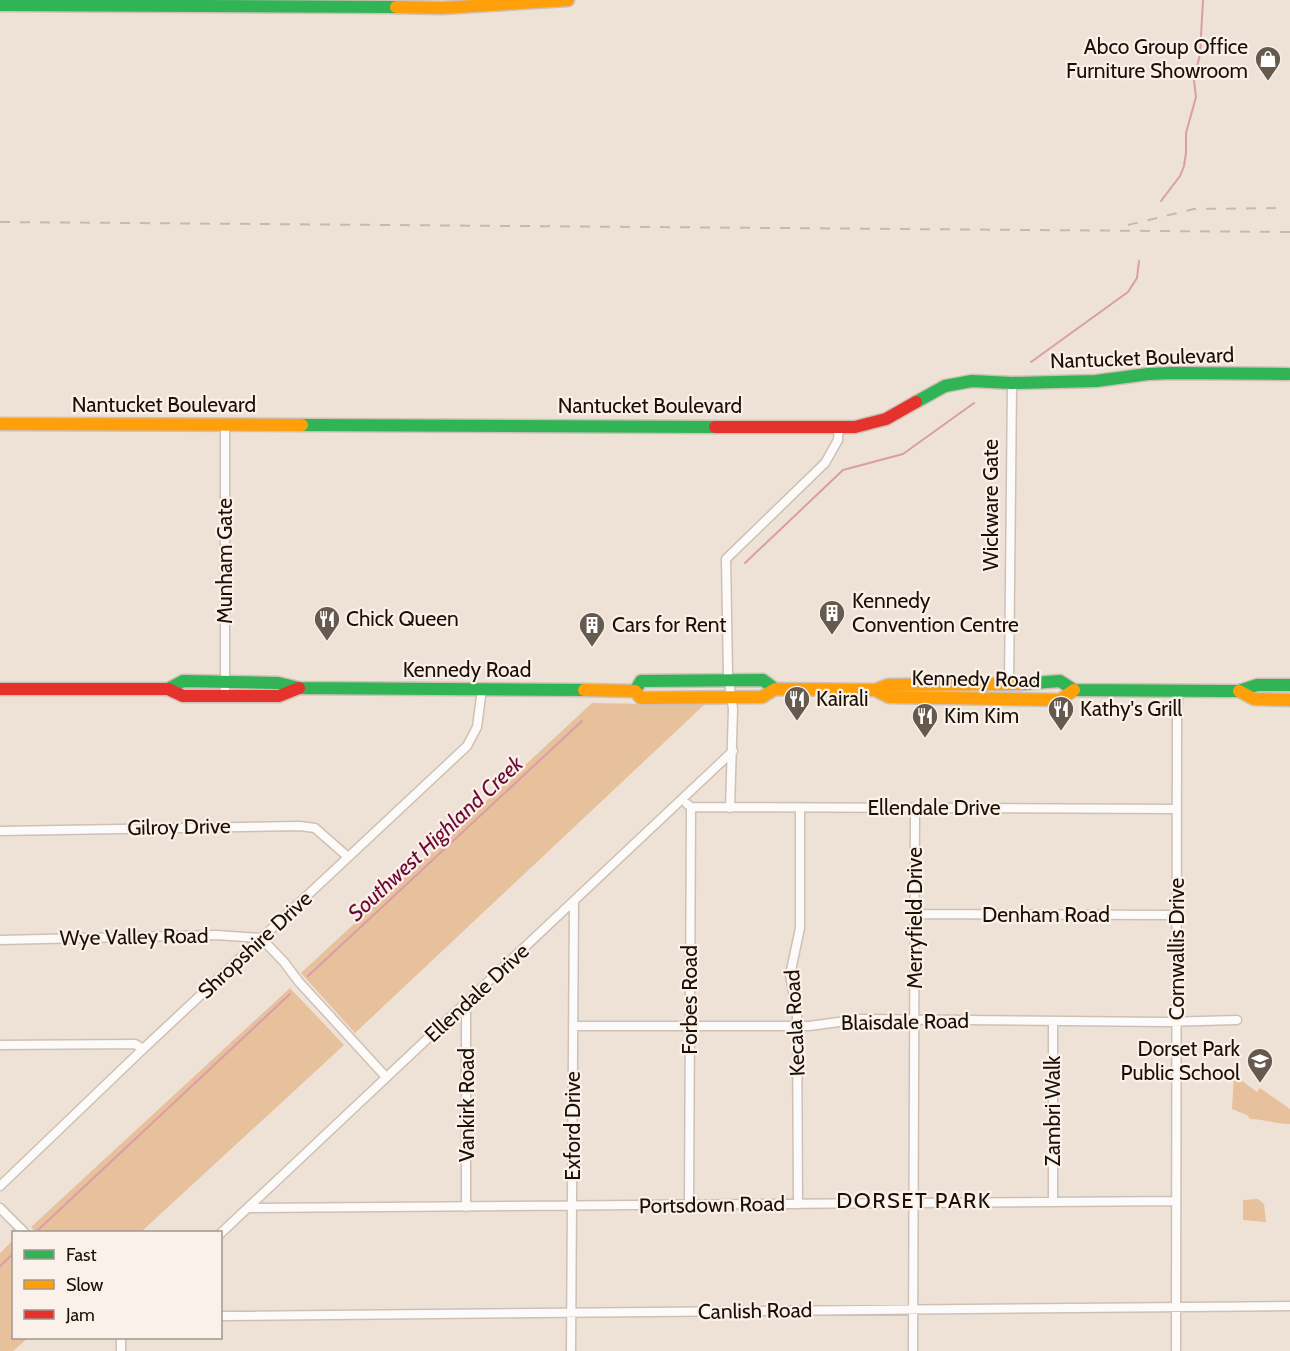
<svg xmlns="http://www.w3.org/2000/svg" width="1290" height="1351" font-family="Cabin,sans-serif">
  <rect width="100%" height="100%" fill="#eee2d6"/>
  <path fill="#e7c09c" d="M592,703L704,705L355,1033L301,973Z
    M290,988L344,1045L141,1232H36L31,1227Z
    M1234,1075L1257,1092L1260,1088L1290,1109V1124C1276,1124 1263,1119 1250,1119L1247,1115L1232,1109Z
    M1258,1199L1264,1204L1266,1222L1243,1220V1200Z
    M13,1240L14,1338H28L13,1351H0V1253Z"/>
  <g fill="none" stroke-linecap="round" stroke-linejoin="round">
    <path stroke="#da9da8" stroke-width="2" d="M1161,201L1180,176L1184,166L1186,153V133L1196,97L1194,80L1200,54L1203,0
      M1031,362L1128,292L1137,278L1139,261
      M745,563L843,470L903,454L974,403
      M308,976L582,721
      M38,1230L290,994
      M0,1266L14,1253"/>
    <g stroke="#cec0b4" stroke-width="11">
      <path id="street" d="M225,425V696
        M1009,684L1012,383
        M687,804L691,807L689,1205
        M691,807L1177,809
        M730,808L733,709L728,675L726,559L825,463L838,440L839,427
        M0,831L300,826L315,828L348,857
        M915,914L1177,915
        M0,940L216,935L261,938L284,962L299,982L386,1077
        M574,1026H809L861,1019L1165,1022L1237,1020
        M0,1045L135,1044L143,1049
        M0,1186L143,1049L467,746L477,727L482,689
        M1053,1202V1021
        M798,1204L797,1014L790,975L800,928V808
        M466,1207V1002
        M0,1208L24,1232
        M248,1208L1176,1201
        M220,1234L733,751
        M220,1316L1290,1306
        M121,1351V1338
        M571,1351L574,901
        M913,1351L915,808
        M1176,1351L1177,712L1179,690"/>
    </g>
    <g stroke="#cec0b4" stroke-width="15">
      <path id="fast" d="M0,5L396,7
        M916,402L945,386L972,381L1012,383L1096,381L1148,374L1172,373L1288,374
        M302,425L715,427
        M1021,684L1060,681L1074,690L1224,691H1239L1257,685H1290
        M168,689L183,681L278,683L299,688L584,690
        M635,691L641,681L763,680L775,689"/>
    </g>
    <g stroke="#cec0b4" stroke-width="15">
      <path id="slow" d="M396,7L442,8L568,0
        M0,424L302,425
        M584,690L635,691L641,698L762,697L775,689L875,690L888,685L1021,684
        M875,690L889,697L1060,700L1074,690
        M1239,691L1254,699L1290,700"/>
    </g>
    <g stroke="#cec0b4" stroke-width="15">
      <path id="jam" d="M715,427H855L886,419L916,402
        M0,689H168L183,696H279L299,688"/>
    </g>
    <use href="#street" stroke="#fcfbf9" stroke-width="8"/>
    <use href="#fast" stroke="#30b455" stroke-width="12"/>
    <use href="#slow" stroke="#ff9f0a" stroke-width="12"/>
    <use href="#jam" stroke="#e5322d" stroke-width="12"/>
    <path stroke="#bfbcb8" stroke-width="2" stroke-dasharray="10 10" stroke-linecap="butt" d="M0,222L1290,232
      M1128,225L1194,209L1283,208"/>
  </g>
  <defs>
    <g id="shop-pin" transform="scale(1.35)"><path d="M0 17L-7.5 6A9.5 9.5 0 1 1 7.5 6Z" fill="#66594d" stroke="#faf1ea"/><path d="M-5-2.5h2.3a2.7 3.5 0 0 1 5.4 0H5L5.5 6h-11ZM-1.5-2.5h3a1.5 2.3 0 0 0-3 0Z" fill="#fff"/></g>
    <g id="building-pin" transform="scale(1.35)"><path d="M0 17L-7.5 6A9.5 9.5 0 1 1 7.5 6Z" fill="#66594d" stroke="#faf1ea"/><path d="M-4-6H4V6H1V3H-1V6H-4ZM-2.5-4.3h1.7v1.8h-1.7ZM.8-4.3h1.7v1.8H.8ZM-2.5-1h1.7V.8h-1.7ZM.8-1h1.7V.8H.8Z" fill="#fff"/></g>
    <g id="restaurant-pin" transform="scale(1.35)"><path d="M0 17L-7.5 6A9.5 9.5 0 1 1 7.5 6Z" fill="#66594d" stroke="#faf1ea"/><path d="M-5-6h1v4h1v-4h1v4h1v-4h1v5L-1.5 .5V6h-2V.5L-5-1ZM5-6V6H3V1.5H1.5Q1.5-4 5-6Z" fill="#fff"/></g>
    <g id="school-pin" transform="scale(1.35)"><path d="M0 17L-7.5 6A9.5 9.5 0 1 1 7.5 6Z" fill="#66594d" stroke="#faf1ea"/><path d="M0-5L7-2L0 1L-7-2ZM-4 1L0 2.5L4 1V4Q0 6-4 4Z" fill="#fff"/></g>
  </defs>
  <g fill-rule="evenodd">
    <use href="#shop-pin" x="1268" y="59"/>
    <use href="#building-pin" x="832" y="613"/>
    <use href="#restaurant-pin" x="327" y="619"/>
    <use href="#building-pin" x="592" y="625"/>
    <use href="#restaurant-pin" x="797" y="699"/>
    <use href="#restaurant-pin" x="1061" y="709"/>
    <use href="#restaurant-pin" x="925" y="716"/>
    <use href="#school-pin" x="1260" y="1061"/>
  </g>
  <g text-anchor="middle" stroke-width="4.5" stroke-linejoin="round" paint-order="stroke">
    <g font-size="21" fill="#1c0f03" stroke="#faf1ea" text-anchor="start">
      <text x="1248" y="54" text-anchor="end">Abco Group Office<tspan x="1248" dy="24">Furniture Showroom</tspan></text>
      <text x="852" y="608">Kennedy<tspan x="852" dy="24">Convention Centre</tspan></text>
      <text x="346" y="626">Chick Queen</text>
      <text x="612" y="632">Cars for Rent</text>
      <text x="816" y="706">Kairali</text>
      <text x="1080" y="716">Kathy's Grill</text>
      <text x="944" y="723">Kim Kim</text>
      <text x="1240" y="1056" text-anchor="end">Dorset Park<tspan x="1240" dy="24">Public School</tspan></text>
    </g>
    <g font-size="21" fill="#1c0f03" stroke="#faf1ea">
      <text transform="translate(1142 358) rotate(-2)" y="7">Nantucket Boulevard</text>
      <text x="164" y="412">Nantucket Boulevard</text>
      <text x="650" y="413">Nantucket Boulevard</text>
      <text transform="translate(991 505) rotate(-90)" y="7">Wickware Gate</text>
      <text transform="translate(225 561) rotate(-90)" y="7">Munham Gate</text>
      <text x="467" y="677">Kennedy Road</text>
      <text transform="translate(976 679) rotate(1)" y="7">Kennedy Road</text>
      <text x="934" y="815">Ellendale Drive</text>
      <text transform="translate(179 827) rotate(-1)" y="7">Gilroy Drive</text>
      <text x="1046" y="922">Denham Road</text>
      <text transform="translate(915 918) rotate(-90)" y="7">Merryfield Drive</text>
      <text transform="translate(134 937) rotate(-1)" y="7">Wye Valley Road</text>
      <text transform="translate(255 945) rotate(-43)" y="7">Shropshire Drive</text>
      <text transform="translate(1177 949) rotate(-90)" y="7">Cornwallis Drive</text>
      <text transform="translate(477 993) rotate(-43)" y="7">Ellendale Drive</text>
      <text transform="translate(690 1000) rotate(-90)" y="7">Forbes Road</text>
      <text transform="translate(905 1022) rotate(-1)" y="7">Blaisdale Road</text>
      <text transform="translate(795 1023) rotate(-93)" y="7">Kecala Road</text>
      <text transform="translate(467 1105) rotate(-90)" y="7">Vankirk Road</text>
      <text transform="translate(1053 1111) rotate(-90)" y="7">Zambri Walk</text>
      <text transform="translate(573 1126) rotate(-90)" y="7">Exford Drive</text>
      <text transform="translate(712 1205) rotate(-1)" y="7">Portsdown Road</text>
      <text transform="translate(755 1311) rotate(-1)" y="7">Canlish Road</text>
    </g>
    <g font-size="22" font-style="italic" fill="#6d0733" stroke="#faf1ea">
      <text transform="translate(435 838) rotate(-43)" y="8">Southwest Highland Creek</text>
    </g>
    <g font-size="22" letter-spacing="1.5" fill="#1c0f03" stroke="#faf1ea">
      <text x="914" y="1208">DORSET PARK</text>
    </g>
  </g>
  <rect x="12" y="1231" width="210" height="108" fill="#faf1ea" stroke="#a1978e" stroke-width="1.5"/>
  <rect x="24" y="1250" width="30" height="9" fill="#30b455" stroke="#a1978e" stroke-width="1.5"/>
  <text x="66" y="1261" font-size="18" fill="#1c0f03">Fast</text>
  <rect x="24" y="1280" width="30" height="9" fill="#ff9f0a" stroke="#a1978e" stroke-width="1.5"/>
  <text x="66" y="1291" font-size="18" fill="#1c0f03">Slow</text>
  <rect x="24" y="1310" width="30" height="9" fill="#e5322d" stroke="#a1978e" stroke-width="1.5"/>
  <text x="66" y="1321" font-size="18" fill="#1c0f03">Jam</text>
</svg>
